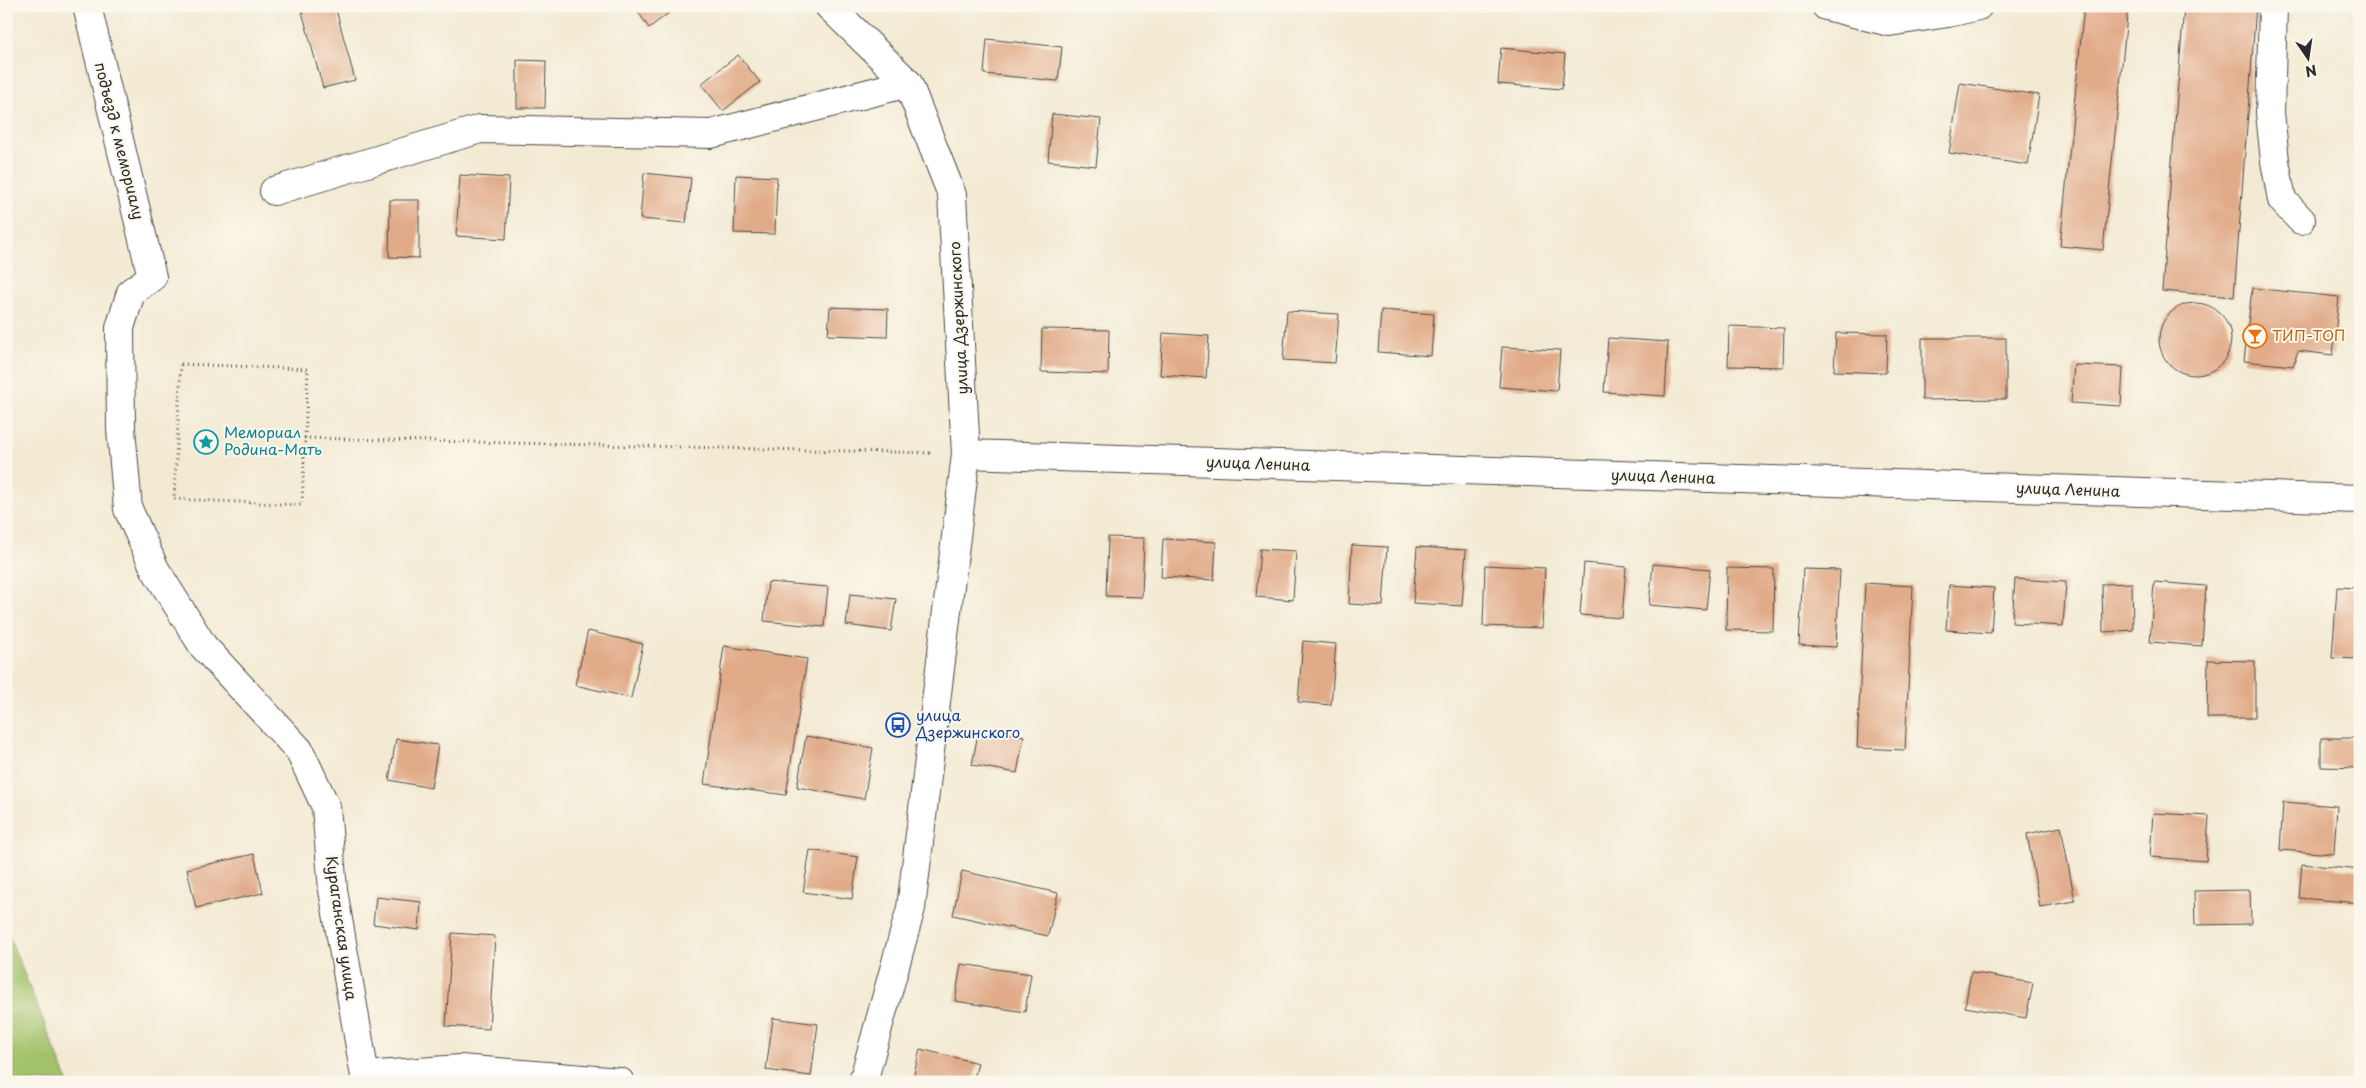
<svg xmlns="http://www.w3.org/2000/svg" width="2366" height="1088" font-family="'Playpen Sans',sans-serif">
  <rect width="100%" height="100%" fill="#fbf7ec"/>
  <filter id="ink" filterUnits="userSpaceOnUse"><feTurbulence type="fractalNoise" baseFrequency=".02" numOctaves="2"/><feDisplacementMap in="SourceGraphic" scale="10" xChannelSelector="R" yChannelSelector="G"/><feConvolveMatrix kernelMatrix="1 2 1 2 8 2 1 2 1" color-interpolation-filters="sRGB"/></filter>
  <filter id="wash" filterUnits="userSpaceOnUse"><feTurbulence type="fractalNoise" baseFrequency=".0096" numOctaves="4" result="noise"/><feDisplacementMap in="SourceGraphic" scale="20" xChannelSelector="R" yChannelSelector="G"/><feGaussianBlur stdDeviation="1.12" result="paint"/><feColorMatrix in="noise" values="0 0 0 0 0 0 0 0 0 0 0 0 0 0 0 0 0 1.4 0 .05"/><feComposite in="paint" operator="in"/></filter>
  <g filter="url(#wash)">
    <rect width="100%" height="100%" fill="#f3ead3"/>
    <path fill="#a2c169" stroke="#66764a" d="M6,929L68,1082H6Z"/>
    <g id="blocks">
      <path fill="#e1ab89" d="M309,6H335L355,80L323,88L301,8Z
        M634,6H678L649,28Z
        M2084,6H2128L2103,250L2060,246Z
        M2184,6H2256L2234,297L2162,291Z
        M987,39L1062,47L1058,81L984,74Z
        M1501,48L1565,54L1562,89L1498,84Z
        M738,55L760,82L723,111L701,84Z
        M517,60L546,61L545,108H517Z
        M1960,83L2039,95L2028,165L1949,153Z
        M1052,114L1101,119L1096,166L1048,161Z
        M644,173L691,178L686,223L640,219Z
        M460,175L509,178L506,239L456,236Z
        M736,175L777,177L775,234L734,233Z
        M390,200H419V258L389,257Z
        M2252,288L2339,297L2333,355L2298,351L2293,366L2244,361Z
        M2159 339a36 36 0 1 1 72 0a36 36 0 1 1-72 0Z
        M830,307L888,309L887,337L828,335Z
        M1381,310L1434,314L1431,356L1378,352Z
        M1287,311L1339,314L1335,363L1283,360Z
        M1729,326L1784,328L1783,367L1728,366Z
        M1042,329L1109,330L1108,374L1041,372Z
        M1163,333L1209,336L1206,378L1160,375Z
        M1836,333L1887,334L1886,373L1834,371Z
        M1608,338L1668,342L1665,396L1604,392Z
        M1922,338H2006V399L1922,400Z
        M1502,347L1560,350L1557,391L1499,387Z
        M2074,365L2123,367L2121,406L2071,403Z
        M1108,537L1144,538L1142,597L1106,596Z
        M1163,539L1216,542L1214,580L1161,577Z
        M1352,545L1387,547L1383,606L1349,604Z
        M1417,547L1466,550L1462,606L1413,603Z
        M1260,549L1296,551L1293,600L1256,597Z
        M1584,563L1626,567L1622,618L1580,615Z
        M1653,564L1710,569L1706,610L1649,605Z
        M1485,565L1545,568L1542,628L1483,626Z
        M1727,568L1774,569L1773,631L1726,630Z
        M1803,569L1840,570L1836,647L1799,645Z
        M2015,579L2066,582L2063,626L2012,623Z
        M768,582L828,587L824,627L764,621Z
        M2154,582L2206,586L2202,646L2150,642Z
        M1865,583L1913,586L1905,750L1857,748Z
        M2132,583L2133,630L2103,632L2102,584Z
        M1949,585L1994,588L1991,633L1946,630Z
        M2337,587L2360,588V659L2332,658Z
        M850,594L896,599L891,631L846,625Z
        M588,631L643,644L631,698L575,685Z
        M1303,641L1336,644L1331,705L1298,702Z
        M724,646L807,659L786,795L704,784Z
        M2208,660L2255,661V718H2207Z
        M979,728L1024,736L1017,773L972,765Z
        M806,736L873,748L864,799L797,787Z
        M2321,738H2360V768L2321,767Z
        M396,739L438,745L431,788L389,780Z
        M2283,802L2337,806L2334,854L2280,850Z
        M2153,813L2209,816L2206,861L2150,857Z
        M2061,827L2075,901L2040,907L2027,834Z
        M810,850L858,857L852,899L803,892Z
        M254,854L263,893L196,908L187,869Z
        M2302,864L2360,870V903L2299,898Z
        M962,871L1058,893L1048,936L953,915Z
        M2250,890L2251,924L2195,925L2194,891Z
        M376,897L421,902L419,930L373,924Z
        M452,933L495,936L489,1029L446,1026Z
        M961,964L1031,974L1025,1012L955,1001Z
        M1971,972L2033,983L2026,1018L1965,1007Z
        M773,1018L818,1024L811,1076L766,1070Z
        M920,1049L978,1063L973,1082H912Z"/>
    </g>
  </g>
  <g filter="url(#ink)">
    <use href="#blocks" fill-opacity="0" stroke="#494844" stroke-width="1"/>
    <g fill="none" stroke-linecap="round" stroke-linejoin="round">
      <g stroke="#494844" stroke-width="30">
        <path id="minor" d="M87,6L152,277L131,292L120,328L121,429L128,509L155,569L203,646L299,750L326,807L333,890L365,1076L364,1082
          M829,6L908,83L952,195L966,454L911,908L863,1082
          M1826,6L1889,22L1948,13L1978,6
          M2273,6L2270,113L2275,161L2282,200L2301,220
          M274,191L480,129L711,134L908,83
          M966,454L2360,499
          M365,1076L460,1069L620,1082"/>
      </g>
      <path stroke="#494844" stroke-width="3" stroke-dasharray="1 4" stroke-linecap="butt" d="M181,364L308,369L302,505L174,499Z
        M304,438L933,453"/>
      <use href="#minor" stroke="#fff" stroke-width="28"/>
    </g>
  </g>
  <defs>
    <g id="bar-ring" transform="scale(1.25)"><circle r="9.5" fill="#fbf7ec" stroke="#e8710a" stroke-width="1.5"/><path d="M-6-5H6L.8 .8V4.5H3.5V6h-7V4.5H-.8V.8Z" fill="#e8710a"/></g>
    <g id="sight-ring" transform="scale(1.25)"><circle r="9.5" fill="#fbf7ec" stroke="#0f9aa8" stroke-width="1.5"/><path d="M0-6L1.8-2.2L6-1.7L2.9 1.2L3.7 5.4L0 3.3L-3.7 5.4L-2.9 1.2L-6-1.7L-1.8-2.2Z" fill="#0f9aa8"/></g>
    <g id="bus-ring" transform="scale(1.25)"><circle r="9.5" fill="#fbf7ec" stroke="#1a4fb4" stroke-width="1.5"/><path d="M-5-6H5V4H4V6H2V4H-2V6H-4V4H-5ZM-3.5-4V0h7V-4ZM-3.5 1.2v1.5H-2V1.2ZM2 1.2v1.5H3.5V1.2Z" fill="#1a4fb4"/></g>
  </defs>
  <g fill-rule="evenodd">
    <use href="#bar-ring" x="2255" y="336"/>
    <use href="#sight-ring" x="206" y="442"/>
    <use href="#bus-ring" x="898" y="725"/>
  </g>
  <g text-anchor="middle" stroke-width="4" stroke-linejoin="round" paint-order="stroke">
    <g font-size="15" fill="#2b2b2b" stroke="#fbf7ec">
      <text transform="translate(119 141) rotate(76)" y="5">подъезд к мемориалу</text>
      <text transform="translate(959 318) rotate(-93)" y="5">улица Дзержинского</text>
      <text transform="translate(1258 464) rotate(2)" y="5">улица Ленина</text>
      <text transform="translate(1663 477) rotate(2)" y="5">улица Ленина</text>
      <text transform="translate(2068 490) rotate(2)" y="5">улица Ленина</text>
      <text transform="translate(341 928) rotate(82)" y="5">Кураганская улица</text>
    </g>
    <g font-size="15" fill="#c56008" stroke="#fbf7ec" text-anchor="start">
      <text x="2272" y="341">ТИП-ТОП</text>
    </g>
    <g font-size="15" fill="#0d838f" stroke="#fbf7ec" text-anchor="start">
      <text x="224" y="438">Мемориал<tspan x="224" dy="17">Родина-Мать</tspan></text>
    </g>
    <g font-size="15" fill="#164399" stroke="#fbf7ec" text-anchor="start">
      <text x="916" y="721">улица<tspan x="916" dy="17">Дзержинского</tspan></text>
    </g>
  </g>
  <rect width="2366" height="1088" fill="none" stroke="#fbf7ec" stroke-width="25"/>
  <g transform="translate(2308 58) rotate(167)" stroke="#fbf7ec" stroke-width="4" paint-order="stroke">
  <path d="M0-4L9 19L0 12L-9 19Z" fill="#2b2b2b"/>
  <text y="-8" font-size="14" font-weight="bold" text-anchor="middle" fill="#2b2b2b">N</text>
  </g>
</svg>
